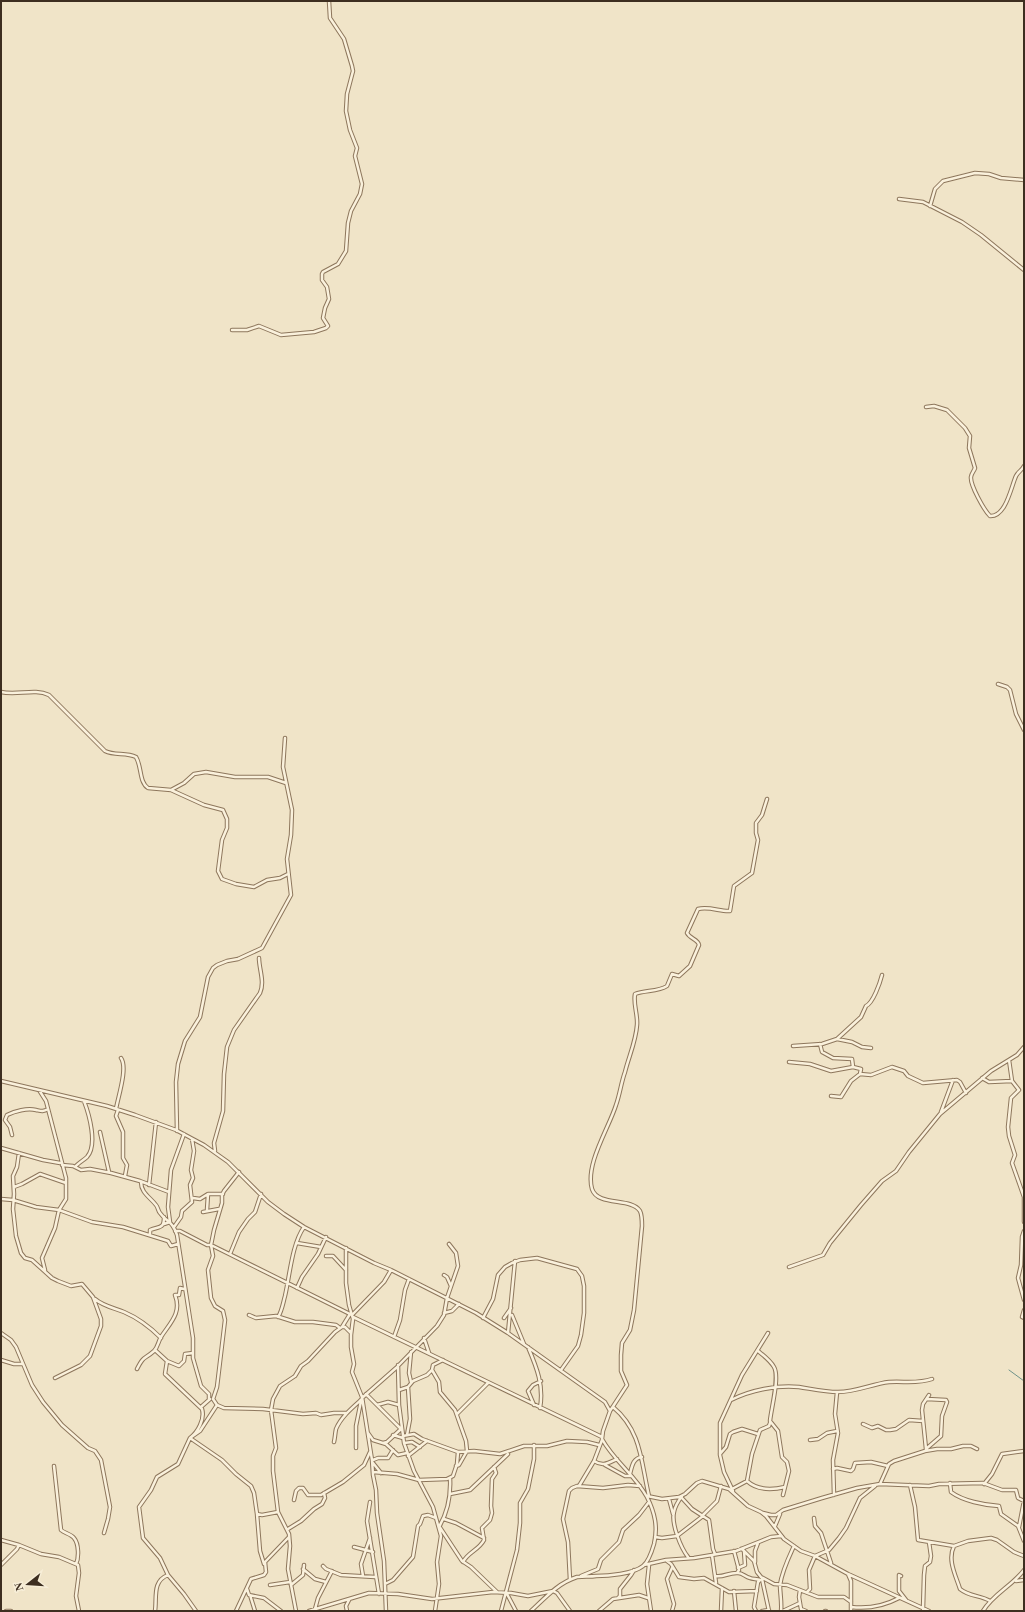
<svg xmlns="http://www.w3.org/2000/svg" width="1025" height="1612" font-family="'Times New Roman',serif">
  <rect width="100%" height="100%" fill="#f0e4c8"/>
  <g fill="none" stroke-linecap="round" stroke-linejoin="round">
    <path stroke="#6f938a" stroke-width="1" d="M1009,1370L1024,1381"/>
    <g stroke="#8d765c" stroke-width="4.5">
      <path id="street" d="M899,199L923,202L962,222L981,235L1024,270
        M930,206L935,189L943,181L975,173L989,174L1001,178L1024,180
        M232,330H247L259,326L281,335L314,332L326,328L328,326L323,318L325,308L329,299L327,287L322,280V274L323,272L338,264L346,251L348,223L351,211L360,194L362,184L355,156L357,148L350,130L346,111L347,94L353,71L352,66L344,39L330,18L329,1
        M926,407L934,406L947,410L965,428L970,436L969,448L975,468C974,471 971,474 971,477C970,485 984,510 990,516C1006,517 1011,487 1016,476C1018,472 1022,470 1024,466
        M998,684L1007,687L1010,690L1016,714L1024,730
        M1,692C17,696 34,688 49,695L105,751C115,756 126,752 136,757C142,767 139,782 148,788L171,790L204,805L223,810L227,819V828L222,840L218,871L222,879L236,884L254,887L267,880L280,878L288,874
        M171,790L184,783L194,774L206,772L235,777H268L286,783
        M837,1039L852,1042L862,1047L871,1048
        M820,1044L822,1052L833,1058L852,1059L853,1067L861,1069L860,1074
        M793,1046L822,1044L837,1039L861,1017L866,1006C873,1003 880,983 882,975
        M1009,1060L1012,1081
        M789,1062L810,1064L831,1071L853,1067
        M982,1078L989,1082L1012,1081L1019,1090L1011,1098L1008,1127L1009,1136L1015,1155L1012,1163L1024,1197
        M1,1081L107,1106L135,1115L176,1130L204,1145L228,1162L268,1202L284,1214L304,1227L374,1263L391,1270L476,1313L508,1333L605,1402L610,1411L603,1431L602,1439C614,1461 635,1475 647,1497C655,1513 658,1527 654,1544C652,1551 649,1561 643,1566C633,1574 608,1576 596,1576C590,1577 583,1576 577,1577C558,1583 545,1598 531,1611
        M39,1090L46,1101L66,1178V1199L59,1210L55,1228L42,1258L45,1270
        M831,1096L841,1097L851,1081L860,1074L871,1075L892,1067L904,1071L908,1076L923,1083L957,1080L960,1082L966,1093
        M116,1109C118,1097 128,1068 121,1058
        M118,1110L116,1116L123,1132V1158L127,1165L125,1176
        M941,1112L953,1080
        M177,1131L176,1082L178,1064L185,1041L200,1017L208,977L213,968L217,965L227,961L238,959L262,948L291,895L287,859L291,835L292,810L283,767L285,738
        M100,1132L109,1172
        M12,1135L10,1127L5,1120L7,1115C15,1111 27,1108 36,1110C41,1111 43,1112 48,1109
        M1,1148L43,1160L60,1163
        M215,1151L214,1143L223,1111L224,1074L227,1047L234,1030L260,993C265,982 259,969 259,958
        M19,1153L17,1167L13,1176L14,1194L13,1209L16,1236L21,1253L25,1258L32,1260L52,1278L58,1281L71,1286L82,1284L93,1297L101,1319V1326L90,1356L81,1365L55,1378
        M62,1165L73,1166L81,1170L90,1169L111,1173L140,1181L169,1192
        M75,1167C78,1163 84,1160 87,1157C98,1145 89,1114 84,1101
        M239,1172L224,1191L222,1195V1203L214,1230L211,1245L213,1256L208,1270L211,1298L215,1306L223,1311L225,1320L217,1387L213,1399L217,1405L224,1408L263,1409L303,1414L316,1413L321,1415L334,1413H347
        M141,1182C141,1193 150,1197 156,1205C158,1207 158,1211 160,1213C167,1223 172,1220 177,1235L193,1338V1358L201,1386L209,1394V1400
        M149,1185L156,1122
        M14,1187L22,1184L40,1174L66,1183
        M1024,1197V1222
        M193,1198L200,1199L208,1194H223
        M1,1199L13,1200L36,1207L59,1210L92,1222L123,1227L168,1241L171,1246L178,1244
        M207,1210L208,1194
        M203,1212L219,1209
        M164,1224L170,1222L168,1207L171,1170L184,1134
        M174,1227L181,1217L182,1211L192,1202L190,1185L193,1178L191,1170L194,1151L192,1139
        M175,1231H180L207,1245H211L352,1315L384,1282L391,1270
        M1024,1231L1022,1237L1021,1265L1018,1278L1024,1300
        M150,1234V1230C160,1226 164,1229 164,1217
        M297,1243L321,1247
        M346,1248V1283L349,1305L353,1319L351,1335V1347L354,1364L352,1372L362,1397L372,1460L373,1475L376,1490L377,1513L384,1561L386,1611
        M230,1254L239,1232L248,1219L255,1212L261,1194
        M326,1256H333L346,1270
        M789,1267L823,1255L830,1243L861,1205L882,1181L896,1171L909,1152L940,1114L991,1071L1017,1055L1024,1047
        M444,1275L447,1277L451,1286
        M297,1288L302,1277L318,1254L326,1237
        M95,1299C103,1306 114,1308 124,1312C138,1318 150,1327 161,1338
        M1024,1310L1022,1317L1024,1318
        M444,1313L452,1311L459,1304
        M249,1315L256,1318L276,1316L295,1322H313L336,1325L340,1328
        M512,1315L524,1344
        M278,1317C282,1311 283,1303 285,1296C290,1274 292,1244 304,1227
        M353,1317L602,1437
        M483,1318L493,1299L498,1275L505,1267L512,1263L520,1260L537,1258L577,1269L582,1276L584,1286V1313L581,1335L578,1346L561,1370
        M504,1318L511,1308
        M342,1327L350,1314
        M1,1333L11,1340L16,1347L32,1385L43,1402L62,1425L88,1448L95,1451L101,1460L110,1507L108,1519L104,1533
        M508,1333L515,1261
        M394,1337L400,1320L405,1290L409,1279
        M424,1338L429,1353
        M528,1347C537,1368 544,1386 540,1408
        M155,1350L167,1361L179,1366L184,1361L185,1354L193,1353
        M758,1351C763,1355 770,1360 774,1367C780,1377 771,1409 770,1421L778,1431L782,1457L787,1462L789,1471L783,1495
        M411,1352L409,1373L411,1382
        M1,1360L14,1364H22
        M443,1360L433,1365L432,1370L439,1382L440,1392L455,1410L466,1441L467,1451L459,1465L456,1466
        M167,1361L165,1374L202,1409C205,1419 198,1432 190,1438L222,1460L236,1474L251,1486L254,1493L257,1514L262,1515L278,1512
        M398,1365L399,1405L404,1443L414,1471L433,1507L441,1536L437,1562L439,1584L435,1611
        M137,1369C144,1355 144,1360 154,1351C158,1347 158,1342 161,1337C170,1323 182,1313 175,1295H179L180,1288L184,1289
        M399,1390L408,1387L413,1381L427,1375L432,1370
        M366,1394L401,1429
        M362,1398L396,1368L437,1326L444,1315L447,1298L458,1266L456,1253L449,1244
        M731,1400C751,1390 776,1385 799,1387C812,1389 825,1392 838,1392C856,1392 872,1384 889,1382C904,1381 918,1384 932,1379
        M377,1405L388,1402L399,1405
        M534,1405L528,1391L533,1385L541,1381
        M201,1407L210,1399
        M613,1407C642,1431 641,1463 649,1496
        M610,1411L627,1385L621,1371V1355L622,1343L630,1330L634,1310L642,1226C642,1221 642,1215 640,1211C631,1197 598,1207 592,1189C585,1164 609,1128 616,1105C620,1094 621,1083 625,1072C629,1056 636,1041 637,1025C638,1015 633,1004 635,994C645,990 658,992 667,986L672,974L679,976L690,966L699,945C698,939 690,939 687,933L698,909C709,906 721,912 730,911L734,886L752,873L758,840L756,833V823L762,815L767,799
        M457,1414L488,1383
        M863,1424L872,1428L878,1426L886,1430H890L896,1429L909,1420L923,1421
        M368,1433L373,1440L386,1444L398,1455L407,1453
        M393,1435L403,1438
        M407,1435L410,1419L408,1387
        M403,1436L414,1434L422,1439L458,1452L474,1451L500,1454L524,1446H547L567,1441L587,1442L599,1445
        M810,1440L818,1439L827,1433L837,1431
        M334,1442C335,1438 335,1434 336,1429C341,1417 352,1408 362,1399
        M383,1443L387,1442L401,1429
        M404,1443L412,1442L420,1447
        M356,1448V1426L361,1401
        M926,1449L941,1436L942,1416L947,1402L946,1400L927,1399
        M926,1449L922,1410L923,1404L929,1395
        M720,1454L726,1447L730,1434L733,1432L742,1429L758,1434
        M408,1456L427,1441
        M373,1460L378,1458H388L393,1450
        M594,1461C603,1467 608,1463 617,1459
        M373,1463L381,1473
        M605,1465L625,1476H631
        M54,1466L61,1530C64,1533 71,1534 74,1538C79,1544 79,1558 76,1564
        M833,1469L837,1468L851,1471L853,1469L855,1463L871,1462L888,1466
        M373,1472L397,1474L419,1480L447,1479L453,1476L457,1464L458,1452
        M630,1474C632,1466 633,1458 642,1457
        M747,1481C758,1491 772,1490 785,1487
        M950,1483L951,1492C963,1501 984,1505 999,1506L1001,1514L1018,1526L1024,1541
        M880,1484L889,1464L894,1461L925,1451L937,1449H951L963,1446H971L977,1449
        M984,1484L992,1474L1002,1454L1024,1451
        M910,1485L915,1507L918,1540L954,1546L968,1541L991,1538L997,1540L1014,1552L1024,1556
        M579,1486L594,1461L602,1440
        M732,1489L747,1481L752,1454L760,1430L769,1426L770,1423
        M733,1491L724,1472L720,1455V1423L742,1375L768,1333
        M450,1494L470,1490L508,1454
        M834,1495L833,1460L838,1433L835,1414L837,1392
        M647,1496L662,1499L679,1497L685,1494L697,1483L702,1481L729,1489L748,1506L761,1512L766,1516L784,1539L801,1551L815,1556L848,1574L929,1611
        M682,1496C679,1500 675,1506 674,1512C671,1524 681,1548 688,1557
        M681,1497L692,1509L709,1520L713,1549L715,1554
        M669,1499L673,1514
        M294,1500L296,1491L299,1488H303L308,1495H321L343,1482L364,1465L370,1452
        M370,1502L367,1521L379,1594
        M763,1513L771,1515H776L783,1510L822,1498L857,1488L880,1484L929,1486L939,1484L983,1483L1002,1490H1016L1018,1498L1024,1501
        M257,1514L260,1551L264,1564
        M703,1515L717,1501L721,1486
        M814,1518L815,1526L821,1533L831,1563
        M444,1519L456,1523L484,1538
        M439,1526L462,1561L471,1567L497,1592
        M775,1526L780,1514
        M439,1527C448,1512 451,1496 450,1478
        M1019,1527L1024,1501
        M288,1529L301,1521L314,1509L322,1504L325,1498L324,1493
        M655,1537L662,1538L677,1536L703,1516
        M1,1540L19,1545L41,1554L59,1557L78,1565L79,1573L76,1596L79,1611
        M954,1546C947,1560 956,1576 960,1589C970,1597 980,1595 990,1601
        M354,1547L373,1552
        M741,1549L743,1550L754,1561L757,1572L761,1577L774,1584L787,1585L818,1597H844L851,1602
        M734,1551L739,1570L737,1573
        M712,1555L716,1583
        M667,1561L671,1564L679,1577L694,1579L704,1578L729,1592L757,1591
        M463,1562C468,1552 479,1550 484,1540L482,1528L490,1520L492,1513L491,1506L492,1479L496,1473L494,1467
        M755,1562V1551L758,1543
        M1,1565L17,1549L19,1545
        M644,1565L666,1560L694,1558L736,1551L771,1537L781,1536
        M649,1565L647,1584L651,1611
        M323,1566L326,1569L341,1575L375,1577
        M738,1568L745,1565L744,1551
        M303,1569L315,1579L326,1582
        M848,1574L851,1581V1611
        M168,1575L160,1558L143,1538L139,1507L151,1490L157,1477L178,1464L190,1438L200,1431L217,1405
        M363,1576L361,1564L370,1538
        M581,1576L598,1569L601,1560L619,1542L623,1530L639,1515L649,1502
        M715,1576C723,1578 729,1572 738,1573C743,1573 745,1577 750,1578C752,1579 757,1579 760,1580
        M901,1576L899,1575V1591L906,1600
        M762,1579L769,1611
        M570,1580L568,1542L563,1519L569,1491L572,1488L577,1486L603,1488L628,1485L640,1486
        M1016,1581L1024,1580
        M385,1584L393,1580L413,1557L418,1526L420,1524L423,1516L428,1515L436,1518
        M270,1585L290,1582
        M291,1585L303,1575L304,1565
        M247,1589L249,1595L264,1598L281,1611
        M800,1590L799,1597L801,1609L806,1611
        M734,1591L736,1611
        M807,1592L810,1589L809,1570L815,1556L829,1550L839,1538L846,1528L860,1498L875,1486
        M507,1594L516,1611
        M250,1595L255,1611
        M618,1598L620,1596V1589L631,1575L634,1570
        M851,1607C868,1609 884,1606 899,1598
        M315,1609L318,1598L332,1571
        M923,1609L924,1575L925,1566L930,1562L931,1556L929,1542
        M6,1611H11
        M155,1611C157,1598 152,1581 168,1575L184,1594L196,1611
        M236,1611L251,1579L264,1575L266,1572L265,1562L289,1537
        M296,1611L288,1569L290,1546L289,1534L278,1512L273,1471V1456L276,1448L271,1410L273,1399L280,1386L295,1376L301,1366L308,1361L335,1332L342,1327H345L351,1333
        M309,1611L369,1593L398,1594L432,1599L493,1592L511,1593L528,1596L553,1591L557,1593L570,1611
        M347,1611L346,1606L349,1600
        M501,1611L517,1550L520,1523V1503L528,1489L534,1459V1445
        M599,1611L613,1599L639,1595L648,1598
        M672,1611L674,1604L667,1579L672,1568
        M721,1611L722,1588
        M756,1611L754,1607L758,1582L760,1580
        M762,1611L769,1610
        M781,1611C782,1602 780,1594 780,1585C782,1571 788,1559 794,1546
        M783,1611L800,1603
        M825,1611H826
        M983,1611C993,1594 1012,1586 1024,1570"/>
    </g>
    <use href="#street" stroke="#faf1dc" stroke-width="2.5"/>
  </g>
  <rect width="1025" height="1612" fill="none" stroke="#3d2e20" stroke-width="4"/>
  <g transform="translate(28 1584) rotate(253)" stroke="#f7eed8" stroke-width="3" paint-order="stroke">
  <path d="M0-3L7 15L0 10L-7 15Z" fill="#3d2e20"/>
  <text y="-6" font-size="11" font-weight="bold" text-anchor="middle" fill="#3d2e20">N</text>
  </g>
</svg>
